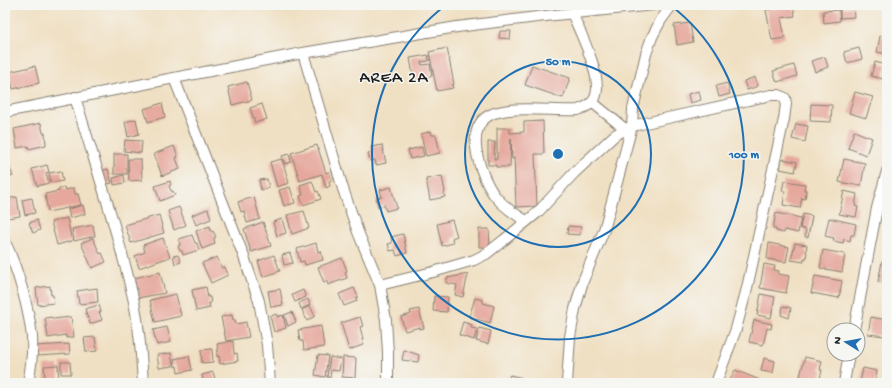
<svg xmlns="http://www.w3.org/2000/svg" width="892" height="388" font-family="'Gochi Hand',sans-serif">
  <rect width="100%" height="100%" fill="#f6f6f2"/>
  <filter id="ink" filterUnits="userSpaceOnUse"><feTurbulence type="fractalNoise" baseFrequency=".025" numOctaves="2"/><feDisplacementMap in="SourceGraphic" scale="8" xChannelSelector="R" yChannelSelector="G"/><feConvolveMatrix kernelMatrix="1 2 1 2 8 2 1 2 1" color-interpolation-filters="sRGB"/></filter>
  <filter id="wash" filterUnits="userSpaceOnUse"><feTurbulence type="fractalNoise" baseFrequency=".012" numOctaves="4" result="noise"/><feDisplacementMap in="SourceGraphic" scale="16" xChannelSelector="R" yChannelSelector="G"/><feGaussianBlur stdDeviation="0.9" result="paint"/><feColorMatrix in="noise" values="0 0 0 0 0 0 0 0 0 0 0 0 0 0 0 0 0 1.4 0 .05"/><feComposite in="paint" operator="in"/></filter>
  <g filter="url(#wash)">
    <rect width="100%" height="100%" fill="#f0e0c3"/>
    <g id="blocks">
      <path fill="#e6a89d" d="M793,5L795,16L781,18L785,38L772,40L766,10Z
        M853,7L854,17L840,18V8Z
        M839,10L840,21L824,23L823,11Z
        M690,23L693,42L677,45L674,25Z
        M500,31H511L510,39L499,38Z
        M880,36L887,38V54L877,52Z
        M447,48L454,84L452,85L453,88L437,91L429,52Z
        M859,48L862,59L847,63L844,52Z
        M428,55L429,61L421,62L422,65L430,64L432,76L414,81L410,58Z
        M825,57L828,67L815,72L811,61Z
        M875,62L886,65L883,79L871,76Z
        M532,65L570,78L563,98L525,85Z
        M794,65L797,76L777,82L773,71Z
        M35,66L39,83L13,89L9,72Z
        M755,77L758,86L747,90L744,81Z
        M247,82L252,100L232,105L228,87Z
        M727,83L730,94L719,97L716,86Z
        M699,91L701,100L690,103L688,94Z
        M855,92L873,97L866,118L849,113Z
        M162,103L165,117L148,122L144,109Z
        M262,104L267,119L255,123L250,108Z
        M811,104L832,105L831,122L810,121Z
        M136,119L139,134L128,137L125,122Z
        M543,121L544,154H535L537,206L516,207L514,158L512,159L511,138L510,167H496V165H488V142H495L494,159H497V128H510V133L524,132V122Z
        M41,123L43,133H45L46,145L29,149L28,146L17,148L14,129Z
        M796,124L808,126L805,142L792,139Z
        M431,131L432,135H436L440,153L426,156L421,134Z
        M854,131L872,138L866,155L848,148Z
        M5,134L10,151L5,152Z
        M125,140L142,141L141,153L124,151Z
        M317,145L326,173L329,172L332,180L329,181L330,186L326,188L322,174L300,181L291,153Z
        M382,145L386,163L376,165L375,160L370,161L368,153L372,152L371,147Z
        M174,146L178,157L176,158L180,169L162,176L154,154Z
        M422,147L424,156L410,159L408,150Z
        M114,154H127V174H114Z
        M289,154L291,162L285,164L282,156Z
        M128,159H141L142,180L129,181Z
        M282,159L289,183L277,187L270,162Z
        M782,159L797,162L795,172L780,169Z
        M844,159L865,163L861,186L839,182Z
        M47,165L49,172L46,173L49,183L37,186L32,169Z
        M9,166L13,176L5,179V167Z
        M108,169L112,183L103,185L100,171Z
        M61,171L63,181L51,183L49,173Z
        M124,175L125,183L114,185L113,178Z
        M442,176L445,192L444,193L445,197L430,200L426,179Z
        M267,179L269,188L261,190L259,180Z
        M170,181L171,185L169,186L171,191H173L175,195L160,201L155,186Z
        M312,181L316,192L318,191L321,199L303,205L300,196L303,195L300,185Z
        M784,181L805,184L804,190H806L805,199L802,198L800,208L783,205L785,191H782Z
        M64,187L65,190L74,188L75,194H78L81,205L48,212L45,194L59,191V188Z
        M290,187L295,203L284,206L279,190Z
        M391,187L397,208L386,211L384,205L378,207L376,198L382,197L380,190Z
        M844,191L857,194L855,206L858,207L856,217L839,214Z
        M17,197L20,216L7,218L5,199Z
        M254,197L260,219L247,223L244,211L241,212L238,202Z
        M32,198L35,213L25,215L22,200Z
        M83,205L85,214L70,218L68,209Z
        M179,207L186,225L174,230L168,211Z
        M208,209L211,219L196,225L192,215Z
        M304,211L309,228L292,234L287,215Z
        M776,213L801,218L798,233L785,230L784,233L776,231V229H773Z
        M803,214L812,216L808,237H805L806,230L800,228Z
        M159,215L164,233L131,243L125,225Z
        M67,218L72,241L57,245L51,222Z
        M829,218L856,224L854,235H851L850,241L844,239L843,243L833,241L834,238L825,236Z
        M282,219L286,233L277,236L273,222Z
        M37,220L40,230L33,233L29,223Z
        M452,220L457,236L452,238L453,243L442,246L437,224Z
        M263,222L271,246L251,252L244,229Z
        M93,225L95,236L74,241L72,229Z
        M210,226L211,232L213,231L216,237L214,238L215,244L202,249L196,231Z
        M568,226L581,227L580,235L567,234Z
        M479,229H489L490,247H479Z
        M403,234L407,253L397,256L395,250L390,251L388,244L392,243L391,237Z
        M192,235L195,243H197L199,250L183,255L182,251H180L178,246L180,245L179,239Z
        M93,238L100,254L102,253L106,262L92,268L81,243Z
        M163,238L170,257L139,268L135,256L145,252L143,245Z
        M316,243L318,252L321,251L323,260L305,265L304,261L300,262L297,249Z
        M769,243L789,247L786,262L767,259Z
        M795,243L807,245L806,252H807L806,259L804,258V262L791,260Z
        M823,250L845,254L842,272L820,268Z
        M290,253L293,263L284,265L282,255Z
        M178,255L181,262L175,264L173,256Z
        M274,255L280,271L263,277L258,261Z
        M217,257L222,268L225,267L228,275L211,283L202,263Z
        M342,258L347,271L345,272L347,278L328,285L327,281L324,283L318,267Z
        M882,262L887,263V283L878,282Z
        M764,264L775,266L774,270L779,271L778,274L789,276L786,293L760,288Z
        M160,272L165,293L138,298L134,278Z
        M468,274L463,297L455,295L457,285L446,283L447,278Z
        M815,276L842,281L839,298L811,293Z
        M50,286L51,295H53L54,303L38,305L36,288Z
        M206,287L208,297H210L211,303H209L210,308L196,311L192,290Z
        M97,288L98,302L79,304L77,291Z
        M354,288L358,297L356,298L357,301L344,306L339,294Z
        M280,289L283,305L271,307L268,291Z
        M303,290L306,297L295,302L292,295Z
        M176,294L181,316L155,322L150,300Z
        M761,294L775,297L771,318L757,315Z
        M434,296L448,297L447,312L433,311Z
        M475,298L483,300V303L494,306L490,323L469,317Z
        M308,299L310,305L301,309L299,303Z
        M99,305L101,312H99L102,320L90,324L85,309Z
        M310,306L315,316L307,321L302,310Z
        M783,306L791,308L789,318L781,315Z
        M419,309L424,328L420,329V327L405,331L401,317L411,314L410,311Z
        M292,312L296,322L288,326L284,315Z
        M277,314V317L283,315L286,328L274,332L270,316Z
        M232,315L233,320H235L236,324L246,322L249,337L226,341L221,317Z
        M52,317L53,319L71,317L74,337L66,338V335L48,338L45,318Z
        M360,317L363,326L360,327L363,339H362L363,345L349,350L341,323Z
        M871,317L887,320L885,336L868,334Z
        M754,320L772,324L771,329L767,328L763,345L749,342Z
        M463,322L472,325L471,328L477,329L474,340L459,335Z
        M321,326L324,347L304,350L303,341H300L298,330Z
        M167,327L171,342L157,345L153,330Z
        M479,328L491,331L488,344L476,341Z
        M95,337L97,351L86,352L84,338Z
        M233,341L234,354L237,353L238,361L220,364L219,356L217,357V352H218L217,344Z
        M69,344L70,354L37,356L36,346Z
        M212,349L213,362L202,363L201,350Z
        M404,350L419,355L418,362L402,360Z
        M171,353L173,366L159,368L157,355Z
        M318,355L328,356L325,377L315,375Z
        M189,356L192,370L178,373L177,366L175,367L174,359Z
        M330,357L341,359L339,371L331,370L330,378L327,377Z
        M343,357L356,358L355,378L342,377Z
        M805,357L822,361L820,370H822L820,379L818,378L816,383H811L799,380Z
        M764,358L775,361L773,373L761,371Z
        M61,362H70L71,374H61Z
        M58,365L59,380L45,381L44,366Z
        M863,368L877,371L875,383H860Z
        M735,370L760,380L759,383H732L733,381L730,380Z
        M213,372L216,382L204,383L202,375Z
        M510,375L522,378L520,383H507Z"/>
    </g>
  </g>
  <g filter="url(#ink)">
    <use href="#blocks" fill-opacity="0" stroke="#867e70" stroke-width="1"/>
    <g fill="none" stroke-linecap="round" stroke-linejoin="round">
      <g stroke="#867e70" stroke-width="12">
        <path id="minor" d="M303,53L343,189L358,232L380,285L386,320L388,352V383
          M174,78L243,254L259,301L267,345L270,383
          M75,97C94,161 116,225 131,289C139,320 141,352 143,383
          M592,102L625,129
          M5,112L174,78L303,53L457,27L545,16L654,5
          M526,221C515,214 504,207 495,196C482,179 463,131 488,116C508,104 555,112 578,110C586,107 594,104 596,95C602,76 580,32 572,13
          M5,242C17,267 29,308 32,337C33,352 31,368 28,383
          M380,285L433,272L474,260L486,254L504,240L538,212L574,173L615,135L632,126L771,95H779L785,98L786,104L784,119L747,288L736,329L716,383
          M854,330L877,208L887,171
          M567,383L570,337L575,309L583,281L604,230L612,201L632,126L633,109L646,54L652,37L661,20L672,5
          M844,383L849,354"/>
      </g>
      <use href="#minor" stroke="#fff" stroke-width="10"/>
    </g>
  </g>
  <g fill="none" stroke="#1f6fb2" stroke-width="2">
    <circle cx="558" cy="154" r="93"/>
    <path d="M670 5A186 186 0 1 1 446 5"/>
  </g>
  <g text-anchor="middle" stroke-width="3" stroke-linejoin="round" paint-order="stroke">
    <g font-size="17" letter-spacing="1" fill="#1c1c1c" stroke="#f6f6f2">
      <text x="394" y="82">AREA 2A</text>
    </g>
  </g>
  <circle cx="558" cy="154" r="6" fill="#1f6fb2" stroke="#f6f6f2" stroke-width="2"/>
  <g font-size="12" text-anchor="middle" font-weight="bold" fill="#1f6fb2" stroke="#f6f6f2" stroke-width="3" stroke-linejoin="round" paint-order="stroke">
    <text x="558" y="65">50 m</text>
    <text x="744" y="158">100 m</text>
  </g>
  <rect width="892" height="388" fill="none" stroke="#f6f6f2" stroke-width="20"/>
  <g transform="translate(846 342) rotate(281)"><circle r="19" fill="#f6f6f2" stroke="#9f9f9c"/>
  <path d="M0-3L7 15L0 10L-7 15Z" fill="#1f6fb2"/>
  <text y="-6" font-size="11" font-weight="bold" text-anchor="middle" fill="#1c1c1c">N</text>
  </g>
</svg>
